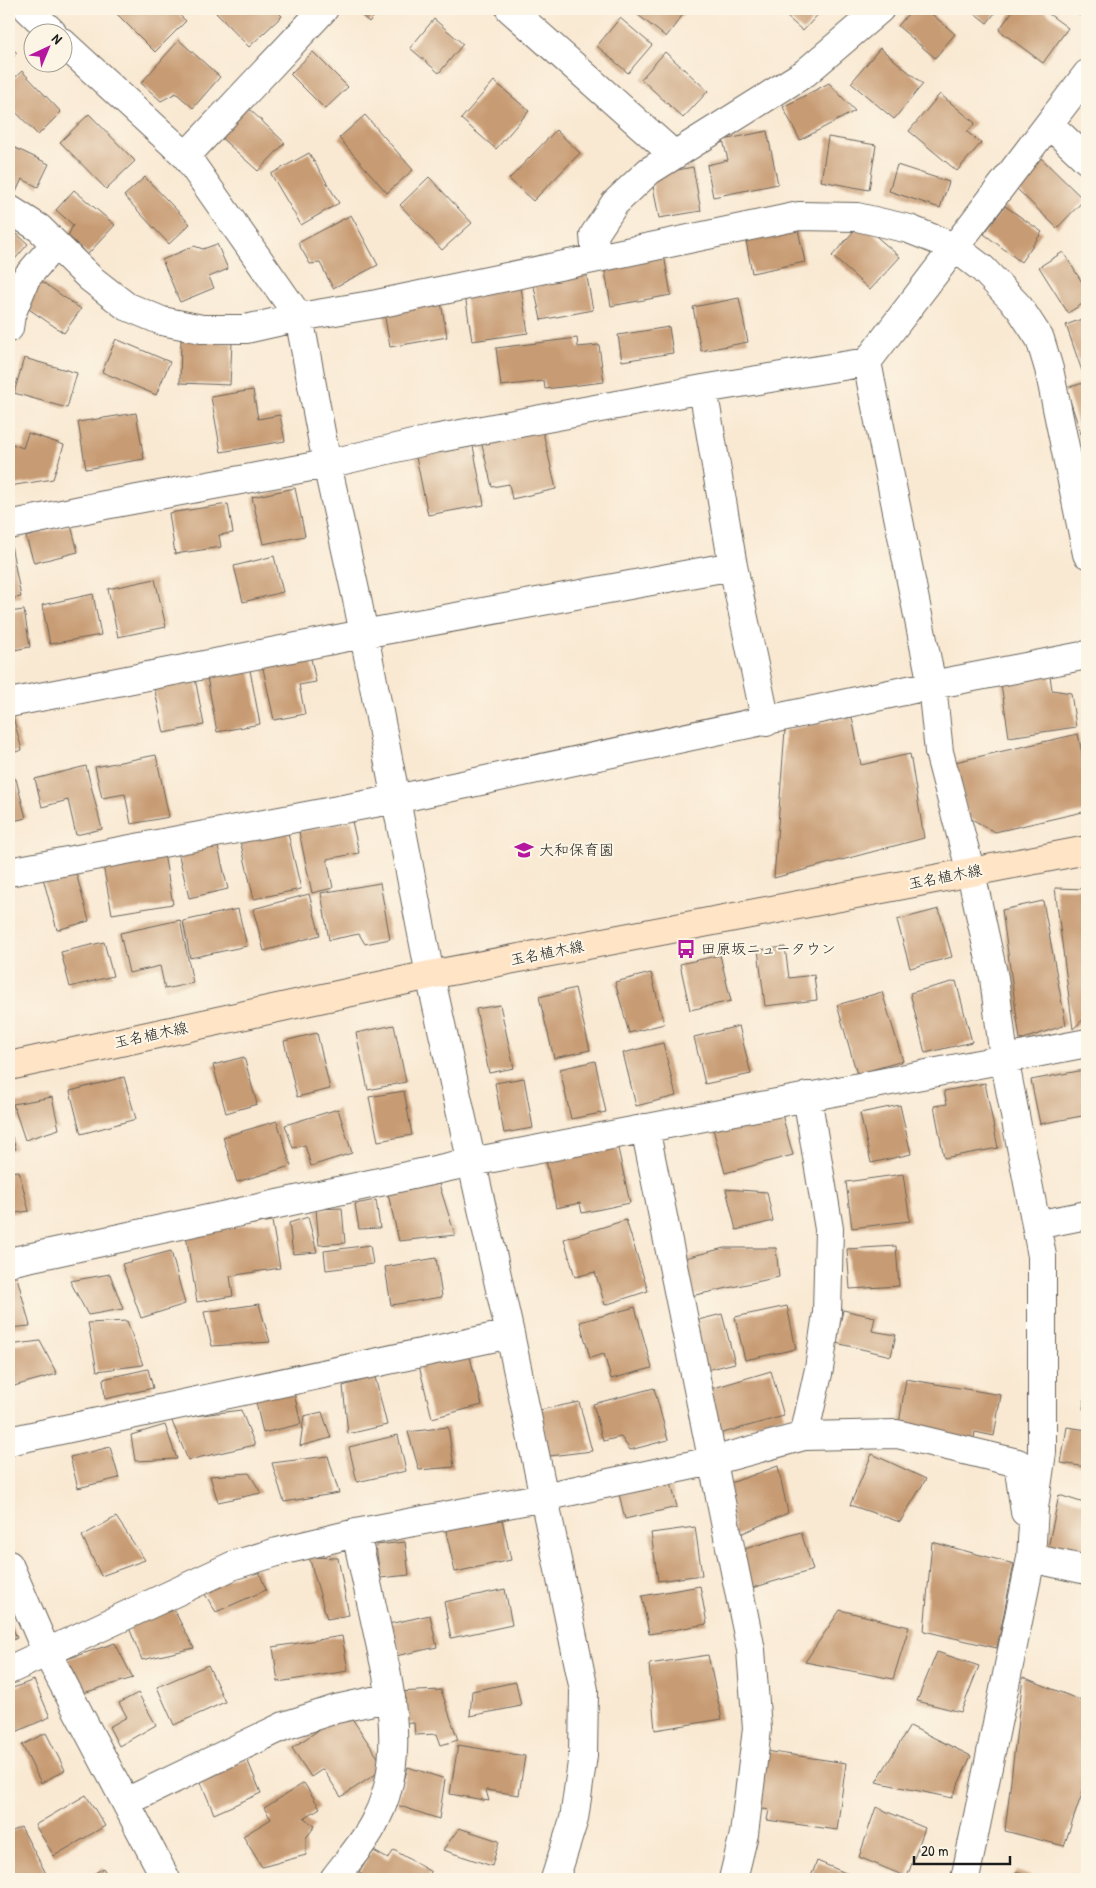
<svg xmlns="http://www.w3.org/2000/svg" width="1096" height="1888" font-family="'Patrick Hand','Klee One',sans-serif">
  <rect width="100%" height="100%" fill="#fcf5e5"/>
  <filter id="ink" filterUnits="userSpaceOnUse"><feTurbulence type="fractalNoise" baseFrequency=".02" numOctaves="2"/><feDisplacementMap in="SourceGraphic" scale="10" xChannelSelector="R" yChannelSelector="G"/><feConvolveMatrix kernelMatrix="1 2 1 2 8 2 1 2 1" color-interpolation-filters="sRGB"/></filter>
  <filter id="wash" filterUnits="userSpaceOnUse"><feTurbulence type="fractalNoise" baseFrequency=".0096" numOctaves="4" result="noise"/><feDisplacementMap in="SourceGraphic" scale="20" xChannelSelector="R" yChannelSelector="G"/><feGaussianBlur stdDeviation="1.12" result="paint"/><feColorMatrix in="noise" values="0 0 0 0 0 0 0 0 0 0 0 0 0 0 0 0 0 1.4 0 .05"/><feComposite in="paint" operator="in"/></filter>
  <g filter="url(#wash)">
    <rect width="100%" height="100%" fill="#f9e9d3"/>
    <g id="blocks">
      <path fill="#c79b73" d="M122,9H173L186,21L155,52L117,14Z
        M220,9H275L282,16L249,47L216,13Z
        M354,9H381L369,22Z
        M643,9H687L666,37L638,15Z
        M778,9H823L803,31Z
        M912,9H926L955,34L935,58L898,26Z
        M969,9H998L987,23Z
        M1014,9H1042L1068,28L1043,63L999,30Z
        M1073,9H1087V20Z
        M620,18L652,45L628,73L597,46Z
        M434,19L463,44L439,73L410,48Z
        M179,40L220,77L193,108L176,93L161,101L141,83Z
        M9,45L17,53L9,61Z
        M880,48L923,84L894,119L851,83Z
        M313,52L348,87L325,109L290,74Z
        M665,52L708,91L683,118L641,79Z
        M22,71L61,112L38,135L9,105V83Z
        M494,81L529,111L496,149L461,119Z
        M829,83L855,111L800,140L783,107Z
        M940,94L975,123L967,132L981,143L957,171L909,131Z
        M245,105L285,143L258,171L218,135Z
        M89,114L135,161L106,189L60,142Z
        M365,115L413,170L387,193L339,138Z
        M556,130L580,153L533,201L509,179Z
        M767,131L778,184L713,197L707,165L728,160L723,140Z
        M828,137L876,145L869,190L821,181Z
        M9,145L49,164L38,187L22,179L16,192L9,189Z
        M309,153L339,203L301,225L271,174Z
        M1040,157L1084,200L1057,228L1013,185Z
        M897,165L949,182L940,208L889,191Z
        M693,167L701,211L659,218L651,175Z
        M145,177L190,224L169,244L124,196Z
        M429,177L472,223L442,250L400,205Z
        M74,190L115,225L88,254L68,236L73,225L56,210Z
        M1005,206L1042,232L1021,262L984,234Z
        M351,215L378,265L333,288L320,263L310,264L298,243Z
        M861,223L900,257L870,290L832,256Z
        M797,225L805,262L752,273L745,235Z
        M9,227L28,244L9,266Z
        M217,244L228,269L209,277L214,288L180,302L162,260L194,246L203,249Z
        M663,249L671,295L611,306L603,259Z
        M1063,252L1087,290V301L1068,313L1039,267Z
        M586,272L593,310L541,320L533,282Z
        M37,278L81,309L64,333L20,303Z
        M520,280L528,333L472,341L464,288Z
        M739,298L748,342L701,351L693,307Z
        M441,302L447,337L390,347L384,312Z
        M1087,317V370L1082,371L1066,325Z
        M669,327L673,353L622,361L618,335Z
        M577,338L578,347L599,345L604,382L545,389L544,381L501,386L496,348Z
        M116,339L170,362L156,395L102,372Z
        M181,340L232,343L230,385L180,383Z
        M24,358L77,373L67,408L14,393Z
        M1087,382V439L1083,440L1066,388Z
        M253,390L258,419L280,415L285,441L221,452L211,397Z
        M136,413L144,459L86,469L78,422Z
        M542,428L556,489L512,499L509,484L492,487L481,441Z
        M28,433L64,445L53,479L9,486V443L23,448Z
        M473,446L484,505L428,515L416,457Z
        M295,488L305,536L263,544L252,497Z
        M228,504L233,533L219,535L221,547L175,554L169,513Z
        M71,525L78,552L34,563L26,537Z
        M9,545H11L21,597L9,599Z
        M274,556L283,592L243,602L234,566Z
        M155,579L166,627L118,637L108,589Z
        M93,594L101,635L50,644L42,605Z
        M24,610L30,647L9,651V612Z
        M309,649L316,682L299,685L305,714L274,720L261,659Z
        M1049,669L1052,690L1071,693L1076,727L1009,737L1000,677Z
        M250,670L260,724L217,732L207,677Z
        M194,673L204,725L164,733L153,682Z
        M12,713L22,750L9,754V714Z
        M852,717L861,765L910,754L924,838L774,878L785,730Z
        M1078,734L1087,777V811L995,832L968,817L955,762Z
        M156,755L169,817L131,824L125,794L102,798L95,767Z
        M86,766L102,829L76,835L68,800L42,807L35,779Z
        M16,779L26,818L9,822V780Z
        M352,821L359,853L327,859L333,888L312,893L299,832Z
        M287,829L301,889L254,899L240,840Z
        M217,843L228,889L189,898L178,852Z
        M164,854L173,904L112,914L103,865Z
        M75,869L89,921L57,930L43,878Z
        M380,883L390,939L365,944L359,934L329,940L321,893Z
        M1055,888L1087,889V1016L1073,1029Z
        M309,894L320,935L264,951L253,909Z
        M1043,901L1066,1025L1020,1040L1002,910Z
        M238,909L247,946L190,958L183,921Z
        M939,909L952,957L910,968L897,920Z
        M180,920L193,983L165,989L160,966L129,973L120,933Z
        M104,942L113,976L70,987L61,952Z
        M785,947L789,978L814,975L817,1000L765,1006L758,950Z
        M720,955L731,1001L690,1010L680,964Z
        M651,973L664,1024L629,1033L615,982Z
        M956,981L972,1042L925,1053L910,993Z
        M575,988L590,1050L554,1058L539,997Z
        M882,992L903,1061L857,1074L837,1005Z
        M500,1005L514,1068L489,1073L476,1009Z
        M394,1025L406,1082L368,1090L356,1033Z
        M739,1026L751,1074L705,1084L694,1037Z
        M317,1033L330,1089L297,1097L284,1041Z
        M663,1043L676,1096L636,1106L623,1053Z
        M244,1057L257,1104L226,1113L213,1065Z
        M595,1061L606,1112L571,1119L560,1069Z
        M1084,1070L1087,1087V1115L1040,1124L1031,1080Z
        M124,1077L136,1119L81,1134L70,1091Z
        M524,1078L533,1128L504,1133L495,1083Z
        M985,1083L998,1148L944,1158L934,1106L947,1104L944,1091Z
        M404,1091L412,1135L378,1141L369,1097Z
        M52,1097L59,1129L25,1140L13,1104Z
        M900,1105L911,1154L871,1163L860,1113Z
        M780,1107L793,1155L725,1173L712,1125Z
        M338,1109L352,1153L311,1166L305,1145L293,1148L285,1125Z
        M277,1121L291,1166L237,1182L223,1137Z
        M9,1128L16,1149L9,1151Z
        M617,1144L630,1203L582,1213L580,1203L556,1208L546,1160Z
        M19,1171L29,1211L9,1214V1172Z
        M903,1174L910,1221L852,1228L846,1182Z
        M439,1184L455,1235L399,1241L388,1194Z
        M726,1189L767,1192L773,1221L736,1230Z
        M376,1200L380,1228L359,1229L355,1204Z
        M342,1208L345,1243L319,1245L316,1209Z
        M308,1217L317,1252L293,1254L289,1223Z
        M626,1220L648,1291L605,1305L595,1272L575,1277L564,1239Z
        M272,1221L280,1268L230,1276L233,1296L197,1302L186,1235Z
        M370,1245L373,1264L326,1270L324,1251Z
        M896,1246L899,1286L850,1289L847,1249Z
        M724,1248H776L779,1277L691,1296L685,1258Z
        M171,1251L185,1304L141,1318L122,1264Z
        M436,1258L442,1297L391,1305L385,1267Z
        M110,1274L123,1309L88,1315L70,1281Z
        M9,1277H17L30,1326L9,1328Z
        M259,1304L270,1342L212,1346L204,1312Z
        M787,1306L796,1349L745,1360L735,1317Z
        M635,1307L652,1368L611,1379L604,1354L590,1358L580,1322Z
        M843,1310L875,1317L872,1331L896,1335L891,1356L836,1343Z
        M722,1314L735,1363L699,1372L686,1323Z
        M127,1321L143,1365L97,1371L88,1323Z
        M40,1341L57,1374L14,1386L9,1369V1345Z
        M468,1349L482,1405L432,1418L418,1362Z
        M148,1369L153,1388L105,1399L103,1379Z
        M771,1371L784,1416L719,1434L707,1390Z
        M375,1377L387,1425L348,1434L343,1386Z
        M906,1379L1001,1395L994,1436L975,1432L973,1446L899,1424Z
        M292,1384L301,1424L263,1433L254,1394Z
        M1086,1386H1087V1409H1083Z
        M654,1388L668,1440L630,1450L621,1437L603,1441L593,1404Z
        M579,1402L592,1451L550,1456L540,1410Z
        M241,1410L255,1445L188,1460L171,1419Z
        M322,1412L331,1438L300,1446L304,1416Z
        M165,1425L177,1459L135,1461L131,1435Z
        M448,1427L454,1467L419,1470L408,1432Z
        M1067,1427L1087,1430V1467L1061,1463Z
        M398,1435L406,1471L357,1482L349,1447Z
        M110,1447L119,1478L78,1488L70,1457Z
        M872,1454L926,1479L900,1522L850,1505Z
        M328,1456L339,1493L284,1502L272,1463Z
        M778,1466L788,1513L736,1536L728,1484Z
        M249,1473L261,1493L218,1502L210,1476Z
        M671,1483L677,1507L625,1519L619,1494Z
        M1059,1495L1087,1504V1556L1048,1548Z
        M501,1515L511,1560L455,1572L445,1527Z
        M116,1517L145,1560L101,1576L82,1536Z
        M695,1527L702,1575L658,1581L651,1533Z
        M801,1532L813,1570L752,1588L741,1550Z
        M405,1542L409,1575L380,1578L376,1545Z
        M932,1542L1014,1564L997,1648L924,1631Z
        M309,1557L338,1558L349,1615L327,1619Z
        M258,1568L266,1590L216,1612L201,1588Z
        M700,1586L707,1624L649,1634L642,1596Z
        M505,1589L512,1625L451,1638L444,1602Z
        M174,1610L194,1648L142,1660L128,1625Z
        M840,1610L909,1627L893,1679L805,1662Z
        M430,1615L437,1647L391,1657L384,1625Z
        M9,1619L17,1638L9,1642Z
        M342,1636L348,1671L278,1682L273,1647Z
        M115,1643L133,1678L83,1693L67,1659Z
        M937,1652L979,1666L961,1712L917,1701Z
        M708,1655L722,1719L655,1730L649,1664Z
        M208,1665L225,1702L174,1725L157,1687Z
        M1023,1677L1087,1703V1779L1064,1846L1005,1831Z
        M9,1679L13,1688L34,1680L50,1717L9,1735Z
        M516,1682L521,1706L470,1716L472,1691Z
        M441,1690L458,1740L441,1745L437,1734L415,1735L414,1723L397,1724L395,1692Z
        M138,1693L156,1725L119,1746L109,1727L127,1717L119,1703Z
        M347,1711L385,1768L341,1797L323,1769L311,1777L292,1748Z
        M910,1726L971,1756L952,1798L876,1782Z
        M46,1733L65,1770L41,1783L22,1745Z
        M458,1745L525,1756L519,1795L486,1790L489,1801L450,1794Z
        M759,1750L846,1763L837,1830L767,1820L769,1810L751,1807Z
        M247,1759L261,1793L214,1814L200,1780Z
        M408,1767L445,1779L439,1819L397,1805Z
        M304,1783L320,1808L304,1818L315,1826L306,1838V1855L262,1867L243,1836L271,1819L264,1808Z
        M86,1795L105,1826L54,1856L35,1825Z
        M876,1807L925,1828L907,1877L859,1857Z
        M21,1827L48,1877L43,1879H9V1833Z
        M459,1828L499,1841L492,1866L443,1850Z
        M372,1850L388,1859L394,1850L431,1872L426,1879H369L359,1873Z
        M817,1861L860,1879H810Z
        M103,1868L110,1879H86Z
        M1017,1871L1038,1879H1010Z"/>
    </g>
  </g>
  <g filter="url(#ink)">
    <use href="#blocks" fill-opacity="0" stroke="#69645c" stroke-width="1"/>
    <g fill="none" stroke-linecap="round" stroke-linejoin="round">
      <g stroke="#69645c" stroke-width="30">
        <path id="street" d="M28,9L52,32
          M510,9L673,154
          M62,42L186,156L299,317L327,464L358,604L430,975L510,1334L584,1690L583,1755L574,1819L555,1879
          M1049,124L1087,160
          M186,156L324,9
          M9,209L39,228L90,278L126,306L162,321L202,329H246L299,317L377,304L799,216L857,217L909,229L954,247L983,269L1019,307L1040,339L1049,369L1087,554
          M596,258L594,235L615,203L649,171L805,73L880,9
          M9,328L11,315L26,278L55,244
          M867,362L932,685L939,752L971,873L994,978L1004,1058L1042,1256V1452L1034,1508L1031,1558L965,1879
          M703,389L733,566L766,722
          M9,525L105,505L327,464L434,439L703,389L867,362L1087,74
          M9,703L363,634L733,566
          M9,872L396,799L932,685L1087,655
          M645,1128L751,1650L757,1729L744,1834L733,1879
          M1036,1225L1087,1215
          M9,1262L472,1162L1087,1043
          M804,1436L819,1369L827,1313L829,1229L807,1096
          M9,1441L510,1334
          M1031,1558L1087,1570
          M9,1565L47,1653L166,1879
          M9,1670L234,1565L277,1552L356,1533L544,1497L716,1460L804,1436L897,1434L1018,1463L1025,1512
          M126,1802L284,1726L336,1709L391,1697
          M334,1879C348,1860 366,1841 376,1819C399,1775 395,1722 387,1675L356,1533"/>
      </g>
      <g stroke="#69645c" stroke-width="30">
        <path id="secondary" d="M9,1066L430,975L1087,850"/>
      </g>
      <use href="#street" stroke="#fff" stroke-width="28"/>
      <use href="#secondary" stroke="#ffe4c6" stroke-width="28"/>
    </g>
  </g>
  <defs>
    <g id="school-bare" transform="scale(1.5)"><path d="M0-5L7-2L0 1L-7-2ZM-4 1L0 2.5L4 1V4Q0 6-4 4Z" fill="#b5179e" stroke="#fcf5e5" stroke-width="2.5" paint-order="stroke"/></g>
    <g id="bus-bare" transform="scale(1.5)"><path d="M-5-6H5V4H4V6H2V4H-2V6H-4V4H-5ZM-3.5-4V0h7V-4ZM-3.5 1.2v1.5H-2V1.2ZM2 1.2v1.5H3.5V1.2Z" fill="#b5179e" stroke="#fcf5e5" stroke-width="2.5" paint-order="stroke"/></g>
  </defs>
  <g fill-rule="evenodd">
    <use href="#school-bare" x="524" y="850"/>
    <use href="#bus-bare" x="686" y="949"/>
  </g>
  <g text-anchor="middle" stroke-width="4.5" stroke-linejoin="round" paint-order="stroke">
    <g font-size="15" fill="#1c1c1c" stroke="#fcf5e5" text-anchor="start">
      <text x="539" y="855">大和保育園</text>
      <text x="701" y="954">田原坂ニュータウン</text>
    </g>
    <g font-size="15" fill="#1c1c1c" stroke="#fcf5e5">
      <text transform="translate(945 877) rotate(-11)" y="5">玉名植木線</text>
      <text transform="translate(547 953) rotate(-11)" y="5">玉名植木線</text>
      <text transform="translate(151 1035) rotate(-12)" y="5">玉名植木線</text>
    </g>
  </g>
  <rect width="1096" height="1888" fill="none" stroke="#fcf5e5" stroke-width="30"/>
  <g transform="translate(48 48) rotate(44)"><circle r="24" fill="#fcf5e5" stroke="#a29e95"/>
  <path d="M0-4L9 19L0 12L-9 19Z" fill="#b5179e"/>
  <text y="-8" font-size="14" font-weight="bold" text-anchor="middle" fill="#1c1c1c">N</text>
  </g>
  <path d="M914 1856v8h96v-8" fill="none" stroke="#1c1c1c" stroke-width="2.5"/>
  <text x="921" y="1856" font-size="15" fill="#1c1c1c" stroke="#fcf5e5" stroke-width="4" paint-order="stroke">20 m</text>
</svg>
